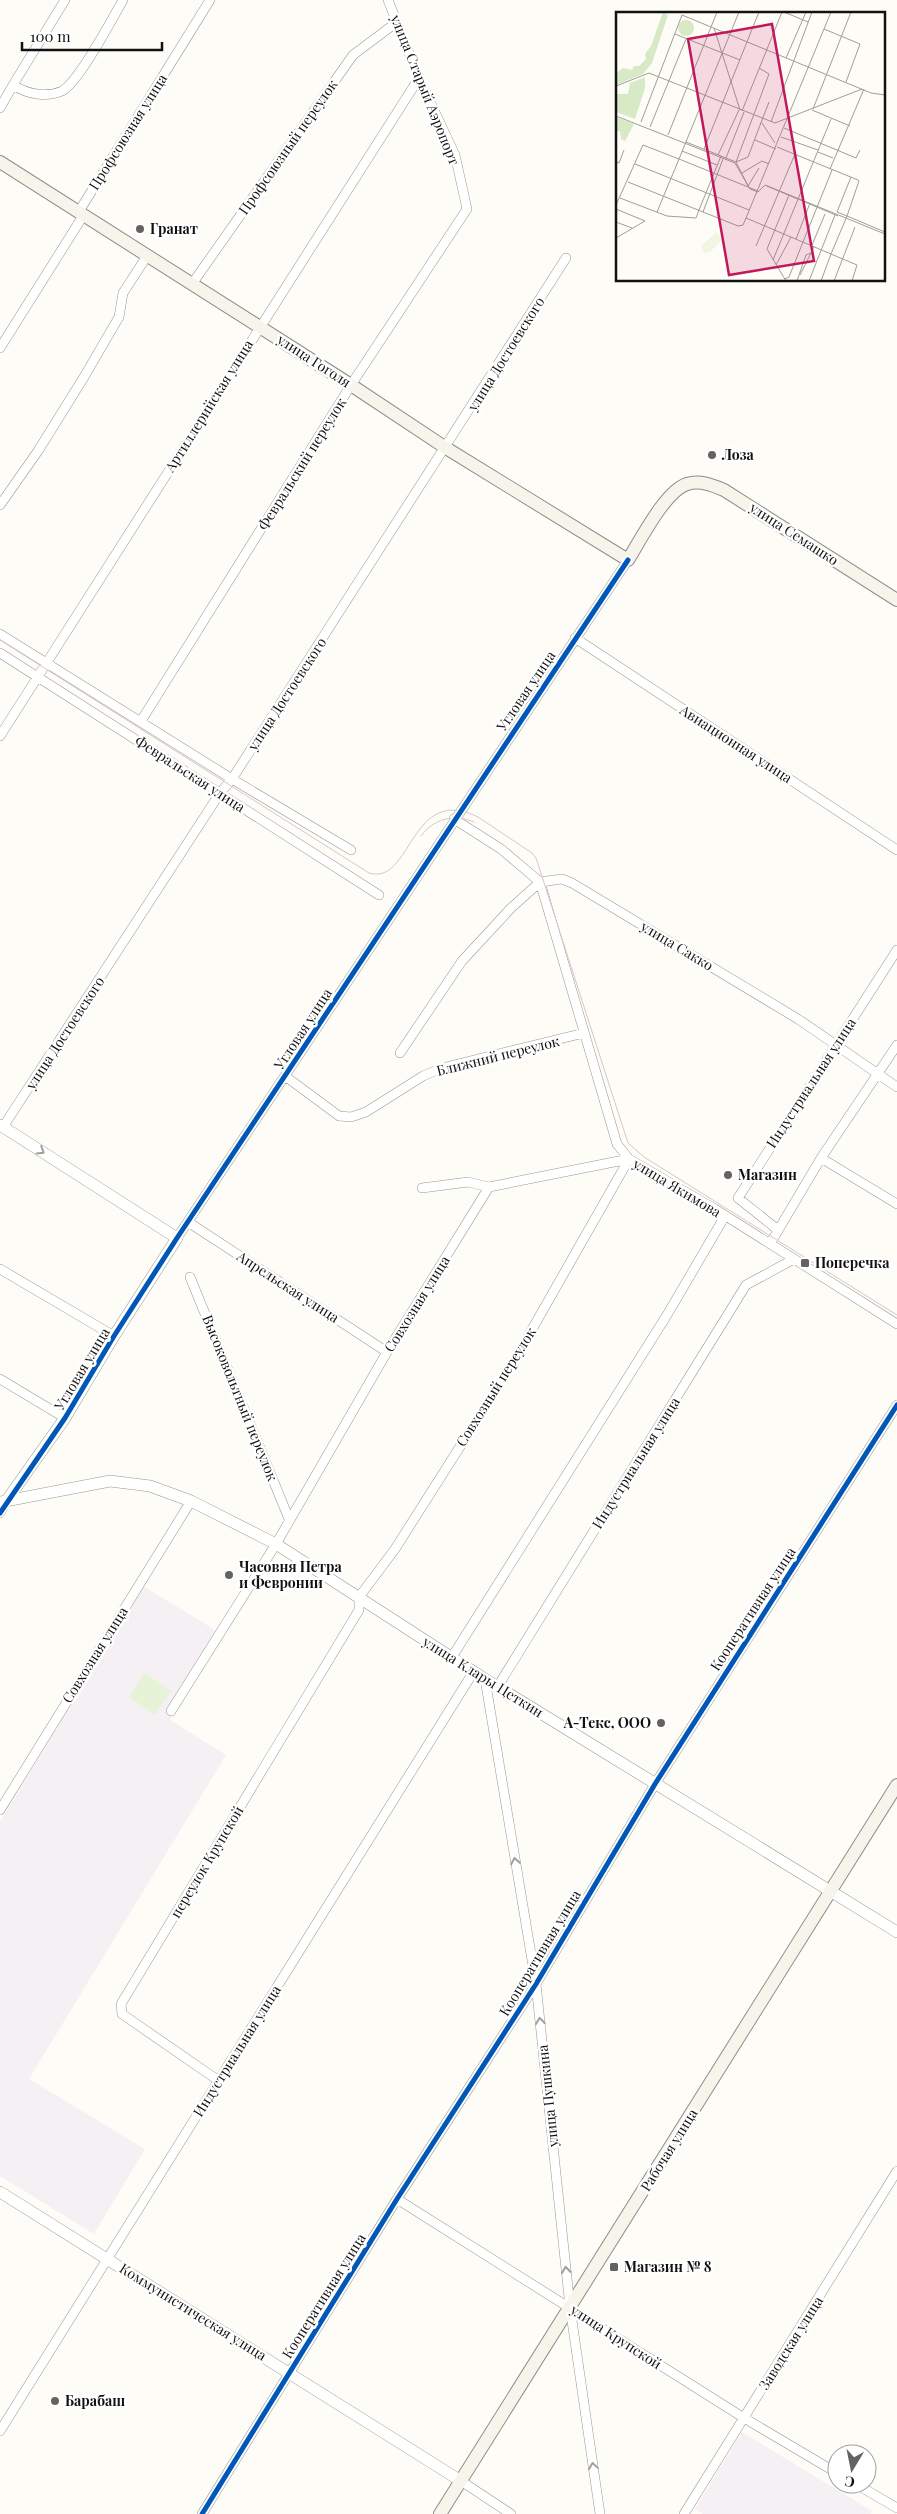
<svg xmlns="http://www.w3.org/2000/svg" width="897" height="2514" font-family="'Playfair Display',serif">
  <rect width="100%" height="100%" fill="#fdfcf7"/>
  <path fill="#f5f0f3" d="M143,1586L222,1634L170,1720L226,1755L29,2079L145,2149L94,2234L0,2176V1822Z
    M742,2432L872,2511L871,2514H703L695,2509Z"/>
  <path fill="#e7f3d7" d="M144,1673L171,1691L155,1715L129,1697Z"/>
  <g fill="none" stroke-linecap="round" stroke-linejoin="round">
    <g stroke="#979795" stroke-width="10">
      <path id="minor" d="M13,85L65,0
        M0,108L13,85C27,94 46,98 62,91C79,82 112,19 123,0
        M78,213L210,0
        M192,284L353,55L397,22
        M0,348L83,216
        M0,505L38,451L84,377L119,317L123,293L147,256
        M0,634L232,779L351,850
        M575,638L897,850
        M0,653L379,895
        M141,721L351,385L467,209L455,155L419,78L388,0
        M0,736L419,78
        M454,819L501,849L540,882
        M540,882L617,1144L629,1159L715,1209L897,1324
        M400,1053L462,961L511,908L540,882L562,879L572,883L798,1019L897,1087
        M285,1076L339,1116L351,1117L366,1112L423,1076L442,1068L584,1033
        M3,1127L220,793L232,779L566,258
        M821,1158L897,1204
        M422,1188L468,1182L489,1187
        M188,1222L387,1352
        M778,1230L738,1198L897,950
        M177,1238L628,560
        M770,1244L821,1158L897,1045
        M0,1269L114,1336
        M190,1277L289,1519
        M0,1379L65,1418
        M0,1513L7,1500
        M276,1544L387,1352L489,1187L629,1159
        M452,1657L667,1315L725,1216
        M485,1679L536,1984L570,2307L600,2514
        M498,1686L746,1285L794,1259
        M171,1711L276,1544
        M0,1810L191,1501
        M219,2081L122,2014L121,2004L359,1610V1597L395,1549L510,1368L629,1159
        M397,2199L744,2418L837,2473
        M0,2431L474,1671
        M461,2481L511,2514
        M856,2484L897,2508
        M202,2514L397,2199L536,1984L655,1784L897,1405
        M684,2514L897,2171"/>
    </g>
    <g stroke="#979795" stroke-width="12">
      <path id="tertiary" d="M0,1125L177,1238L114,1336L65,1418L7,1500
        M0,1502L110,1481L150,1486L191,1501L276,1544L485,1679L897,1932
        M0,2192L461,2481"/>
    </g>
    <g stroke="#8e8d8b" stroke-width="14">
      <path id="secondary" d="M0,162L351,385L446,448L628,560C640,541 665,491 687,484C700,480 712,485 724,490L897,600
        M440,2514L897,1785"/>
    </g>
    <use href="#minor" stroke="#fffffe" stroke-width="9"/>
    <use href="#tertiary" stroke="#fffffe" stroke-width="11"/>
    <use href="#secondary" stroke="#f6f4eb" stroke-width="12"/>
    <path stroke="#d9c6c7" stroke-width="1" d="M0,640L369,873C412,886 410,783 478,817L532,853L536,858L628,1143L644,1157L897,1315
      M421,836C434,818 454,814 474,822"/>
    <g stroke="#fff" stroke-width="8">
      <path id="cycleway" d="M0,1513L65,1418L114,1336L177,1238L628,560
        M202,2514L397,2199L536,1984L655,1784L897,1405"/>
    </g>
    <use href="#cycleway" stroke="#0057b8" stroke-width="5"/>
  </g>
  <defs><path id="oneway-chevron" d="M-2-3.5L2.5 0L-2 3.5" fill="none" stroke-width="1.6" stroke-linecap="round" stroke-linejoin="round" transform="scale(1.25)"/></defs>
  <g stroke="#a0a09f">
    <use href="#oneway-chevron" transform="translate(41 1151) rotate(32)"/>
    <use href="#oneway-chevron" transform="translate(515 1861) rotate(-99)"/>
    <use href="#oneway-chevron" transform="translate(540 2021) rotate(-96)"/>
    <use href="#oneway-chevron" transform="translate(566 2270) rotate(-96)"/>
    <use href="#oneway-chevron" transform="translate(593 2466) rotate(-98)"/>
  </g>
  <g fill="#646362" stroke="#fff" stroke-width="2">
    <circle cx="140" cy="229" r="5"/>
    <circle cx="712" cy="455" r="5"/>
    <circle cx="728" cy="1175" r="5"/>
    <rect x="800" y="1258" width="10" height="10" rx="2.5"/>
    <circle cx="229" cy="1575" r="5"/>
    <circle cx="661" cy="1723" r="5"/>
    <rect x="609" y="2262" width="10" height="10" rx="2.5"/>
    <circle cx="55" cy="2401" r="5"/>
  </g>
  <g text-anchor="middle" stroke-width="5" stroke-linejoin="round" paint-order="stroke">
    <g font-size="14" fill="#111" stroke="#fff">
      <text transform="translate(425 90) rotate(68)" y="5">улица Старый Аэропорт</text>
      <text transform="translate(128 132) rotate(-58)" y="5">Профсоюзная улица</text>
      <text transform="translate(288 147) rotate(-55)" y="5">Профсоюзный переулок</text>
      <text transform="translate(506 354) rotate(-58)" y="5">улица Достоевского</text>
      <text transform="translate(314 361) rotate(33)" y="5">улица Гоголя</text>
      <text transform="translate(209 406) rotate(-58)" y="5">Артиллерийская улица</text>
      <text transform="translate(302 464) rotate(-58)" y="5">Февральский переулок</text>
      <text transform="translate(794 534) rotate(33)" y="5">улица Семашко</text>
      <text transform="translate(526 691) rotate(-56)" y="5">Угловая улица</text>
      <text transform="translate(287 694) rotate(-57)" y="5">улица Достоевского</text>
      <text transform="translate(736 744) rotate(33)" y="5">Авиационная улица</text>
      <text transform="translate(190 774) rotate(33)" y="5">Февральская улица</text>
      <text transform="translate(677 946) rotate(31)" y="5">улица Сакко</text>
      <text transform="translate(303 1029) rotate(-57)" y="5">Угловая улица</text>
      <text transform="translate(65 1033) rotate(-57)" y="5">улица Достоевского</text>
      <text transform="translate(498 1056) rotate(-14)" y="5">Ближний переулок</text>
      <text transform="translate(811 1083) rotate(-57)" y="5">Индустриальная улица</text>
      <text transform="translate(677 1188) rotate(31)" y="5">улица Якимова</text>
      <text transform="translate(288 1287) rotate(33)" y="5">Апрельская улица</text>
      <text transform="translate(417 1304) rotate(-58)" y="5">Совхозная улица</text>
      <text transform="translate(82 1369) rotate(-59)" y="5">Угловая улица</text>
      <text transform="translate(496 1387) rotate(-58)" y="5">Совхозный переулок</text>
      <text transform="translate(240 1398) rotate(68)" y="5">Высоковольтный переулок</text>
      <text transform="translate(636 1463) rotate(-58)" y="5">Индустриальная улица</text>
      <text transform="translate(753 1609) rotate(-57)" y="5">Кооперативная улица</text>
      <text transform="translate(95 1655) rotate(-58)" y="5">Совхозная улица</text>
      <text transform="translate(483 1677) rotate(32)" y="5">улица Клары Цеткин</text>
      <text transform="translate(207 1862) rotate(-59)" y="5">переулок Крупской</text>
      <text transform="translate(540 1953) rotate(-59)" y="5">Кооперативная улица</text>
      <text transform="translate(237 2051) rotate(-58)" y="5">Индустриальная улица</text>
      <text transform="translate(548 2096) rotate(-96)" y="5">улица Пушкина</text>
      <text transform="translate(669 2150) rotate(-58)" y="5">Рабочая улица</text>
      <text transform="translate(324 2296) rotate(-58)" y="5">Кооперативная улица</text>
      <text transform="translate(193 2312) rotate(32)" y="5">Коммунистическая улица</text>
      <text transform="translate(616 2337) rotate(33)" y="5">улица Крупской</text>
      <text transform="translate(791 2343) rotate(-58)" y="5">Заводская улица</text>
    </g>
    <g font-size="14" font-weight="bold" fill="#111" stroke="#fff" text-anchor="start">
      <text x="150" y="234">Гранат</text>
      <text x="722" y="460">Лоза</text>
      <text x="738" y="1180">Магазин</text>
      <text x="815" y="1268">Поперечка</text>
      <text x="239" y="1572">Часовня Петра<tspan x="239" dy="16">и Февронии</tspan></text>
      <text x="651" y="1728" text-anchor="end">А-Текс, ООО</text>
      <text x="624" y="2272">Магазин № 8</text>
      <text x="65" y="2406">Барабаш</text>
    </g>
  </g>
  <g transform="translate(616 12)">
    <rect width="269" height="269" fill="#fdfcf7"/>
    <path d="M47,0L52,3L36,51L27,62L0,73V61L7,56L16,58L18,54H23L30,47L29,42L35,34ZM62 16a8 8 0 1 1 16 0a8 8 0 1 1-16 0ZM29,65V76L19,107L0,100V82H12L14,71ZM0,105L18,112L9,129L5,127L4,119L0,120Z" fill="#d8eac5"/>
    <path d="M101,220L106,228L94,240L88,241L85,234Z" fill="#f0f6e1"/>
    <path fill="none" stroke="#9f9e9b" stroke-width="1" d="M168,0L192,10M98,16L124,98M208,17L244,32L230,70M59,22L124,48M170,46L190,0M0,74L33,61L159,111L246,77M197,97L235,0M196,98L234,114M126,99L166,0M0,104L119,151L134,177L142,180L149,173L269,222M146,108L153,90M25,110L66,3L255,81L269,83M155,110L196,0M146,111L159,131M34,115L70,27M168,116L240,146L244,138M52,123L101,0M165,125L202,138M139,128L160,137M70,130L120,150L132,174M161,135L242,168L243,169L231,204L221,200L235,165M88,137L143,0M66,139L101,153M202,140L217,146M102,143L123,98M110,146L128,100M0,150L3,151L8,138M120,150L153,62L143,56M120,150L132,145L146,108M19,152L133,198M214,157L248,77M126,161L146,149L153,152M12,170L122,214L127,213L130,206L215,242L231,204L269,220M132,174L143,156M151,174L222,204M4,186L51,204L80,206L83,198M0,193L27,133L63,147L123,0M0,197L29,209L0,226M83,198L105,144M41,200L63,147L142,179M87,200L107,147M130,206L215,0M0,210L16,216M180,227L194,191M187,230L216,158M196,233L209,202M140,234L179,142M157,248L215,107M160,253L175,225M184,263L195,241M169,267L173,265L187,230M170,269L151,237L173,183M181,269L190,243L195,241L198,234M193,269L219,203M205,269L215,242L241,253L236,269M218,269L239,215"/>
    <path fill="#c2185b" fill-opacity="0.15" stroke="#c2185b" stroke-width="2.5" d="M156,12L198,249L113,263L72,27Z"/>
    <rect width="269" height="269" fill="none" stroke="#111" stroke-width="2.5"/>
  </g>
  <g transform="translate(852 2469) rotate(190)"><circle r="24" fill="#ffffff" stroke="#a0a0a0"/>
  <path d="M0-4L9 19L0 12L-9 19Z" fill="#646362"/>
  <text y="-8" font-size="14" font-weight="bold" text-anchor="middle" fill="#111111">С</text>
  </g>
  <path d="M22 42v8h140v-8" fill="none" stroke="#111111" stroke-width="2.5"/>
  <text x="30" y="42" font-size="15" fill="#111111" stroke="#ffffff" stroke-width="4" paint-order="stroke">100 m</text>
</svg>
